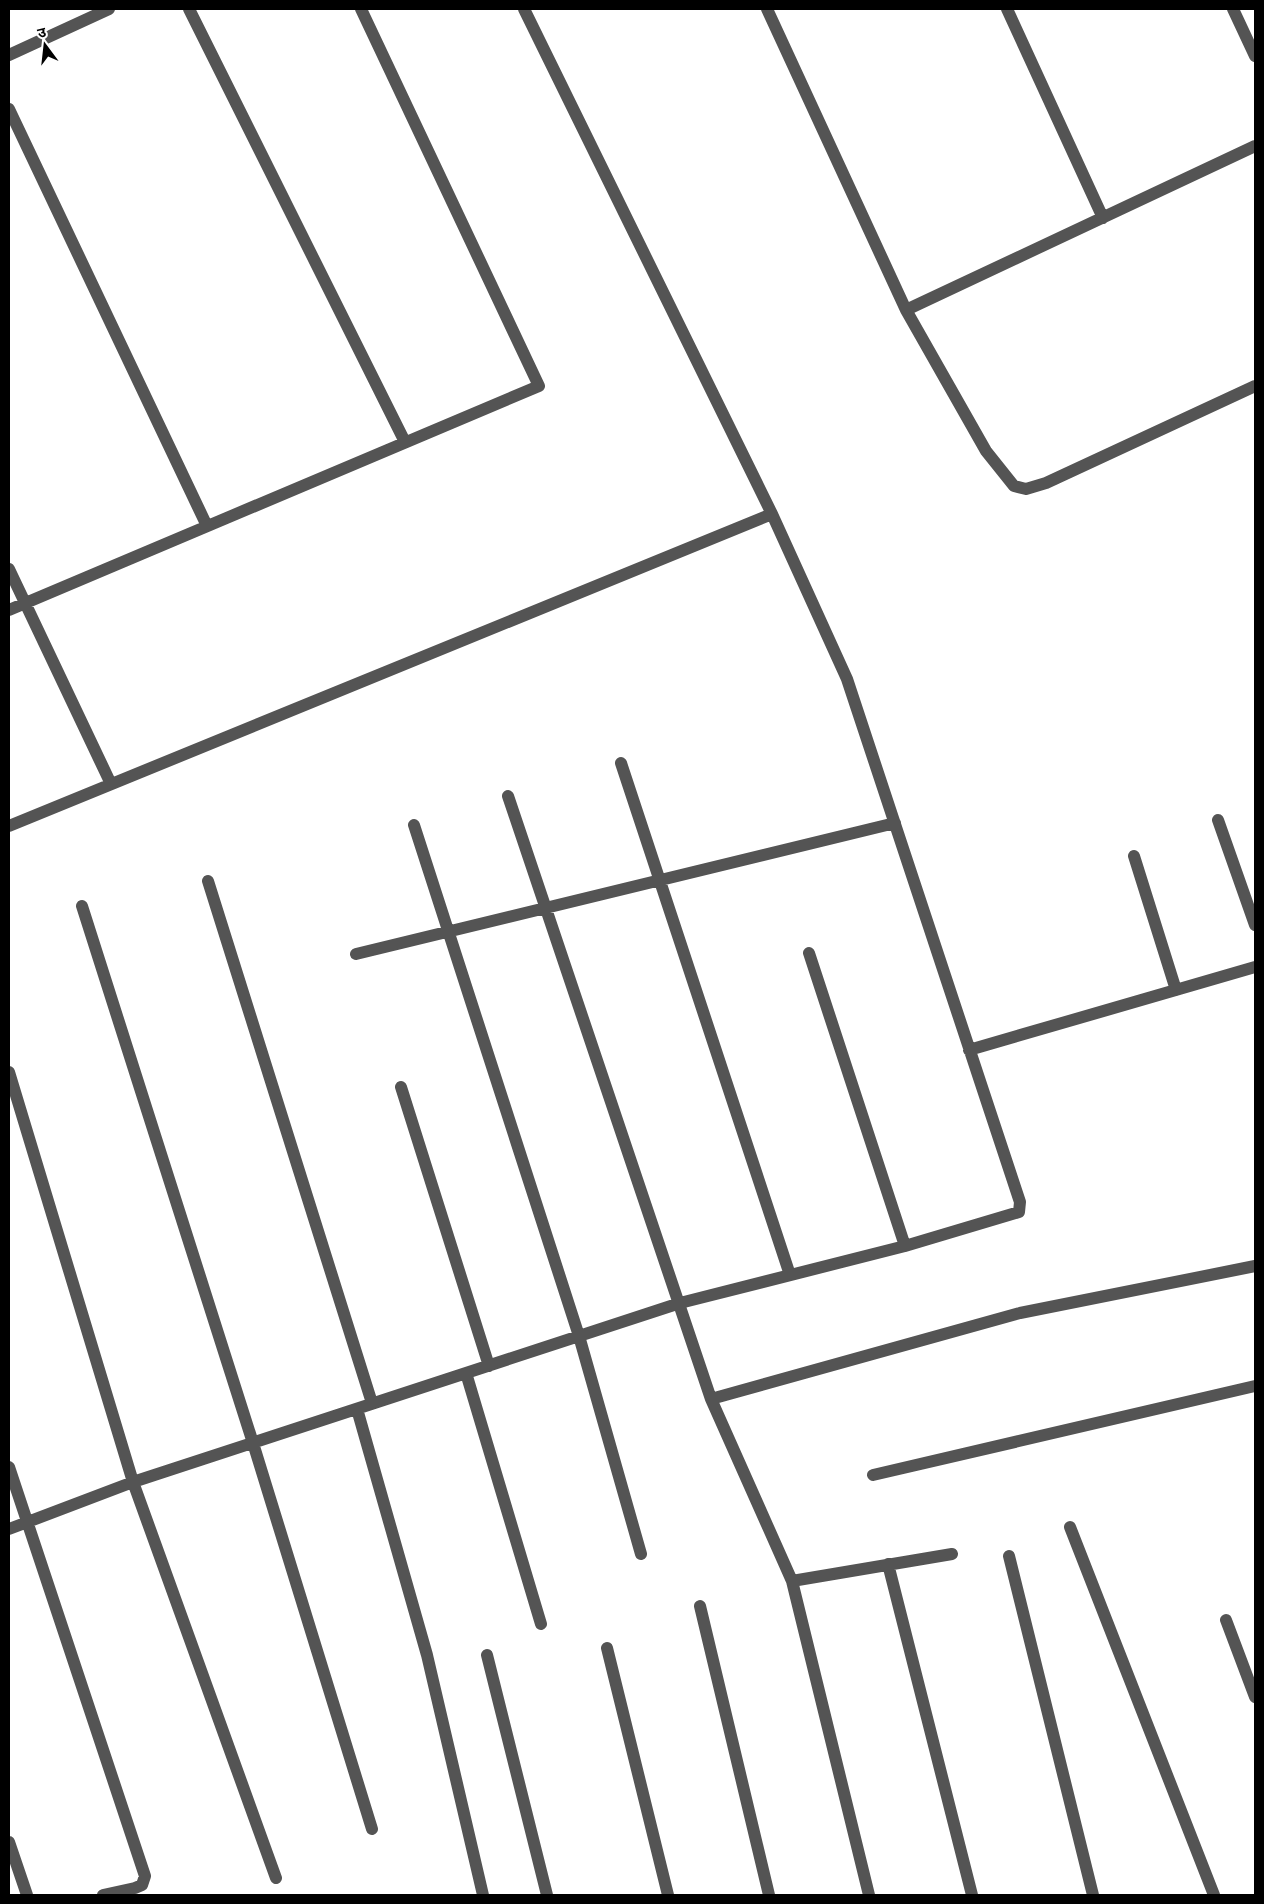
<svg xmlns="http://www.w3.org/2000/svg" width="1264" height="1904" font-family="'Titillium Web','Noto Sans Devanagari',sans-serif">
  <rect width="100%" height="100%" fill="#fff"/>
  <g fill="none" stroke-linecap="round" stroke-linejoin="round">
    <path stroke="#545454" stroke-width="12" d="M189,9L405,442
      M767,9L906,310L986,451L1014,486L1026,489L1046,483L1255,386
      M1007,9L1103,218
      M1233,9L1255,56
      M9,55L109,9
      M9,109L207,526
      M906,310L1255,146
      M9,569L111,784
      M9,610L539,386L361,9
      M621,763L790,1275
      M508,796L711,1399L792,1581L869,1895
      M1218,820L1255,925
      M414,825L579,1336L641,1554
      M9,826L772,514
      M1134,856L1176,990
      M208,881L372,1403
      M82,906L253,1443L372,1829
      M809,953L905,1246
      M356,954L895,823
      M969,1050L1255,967
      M9,1072L133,1482L276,1878
      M401,1087L489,1366
      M466,1373L541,1624
      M711,1399L1020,1313L1255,1266
      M357,1409L427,1655L483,1895
      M9,1467L145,1876L142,1885L135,1888L103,1895
      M873,1475L1255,1386
      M1070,1527L1214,1895
      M9,1529L133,1482L680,1303L905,1246L1019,1212L1020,1202L847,679L772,514L524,9
      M1009,1556L1093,1895
      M888,1564L972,1895
      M792,1581L952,1554
      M700,1606L769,1895
      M1226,1620L1255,1697
      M607,1648L668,1895
      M487,1655L547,1895
      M9,1842L27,1895"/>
  </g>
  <rect width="1264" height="1904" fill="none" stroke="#000000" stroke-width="20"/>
  <g transform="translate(45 45) rotate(345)" stroke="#ffffff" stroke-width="4" paint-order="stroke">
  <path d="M0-4L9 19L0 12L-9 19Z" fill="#000000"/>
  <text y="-8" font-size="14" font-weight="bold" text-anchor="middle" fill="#000000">उ</text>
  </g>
</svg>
